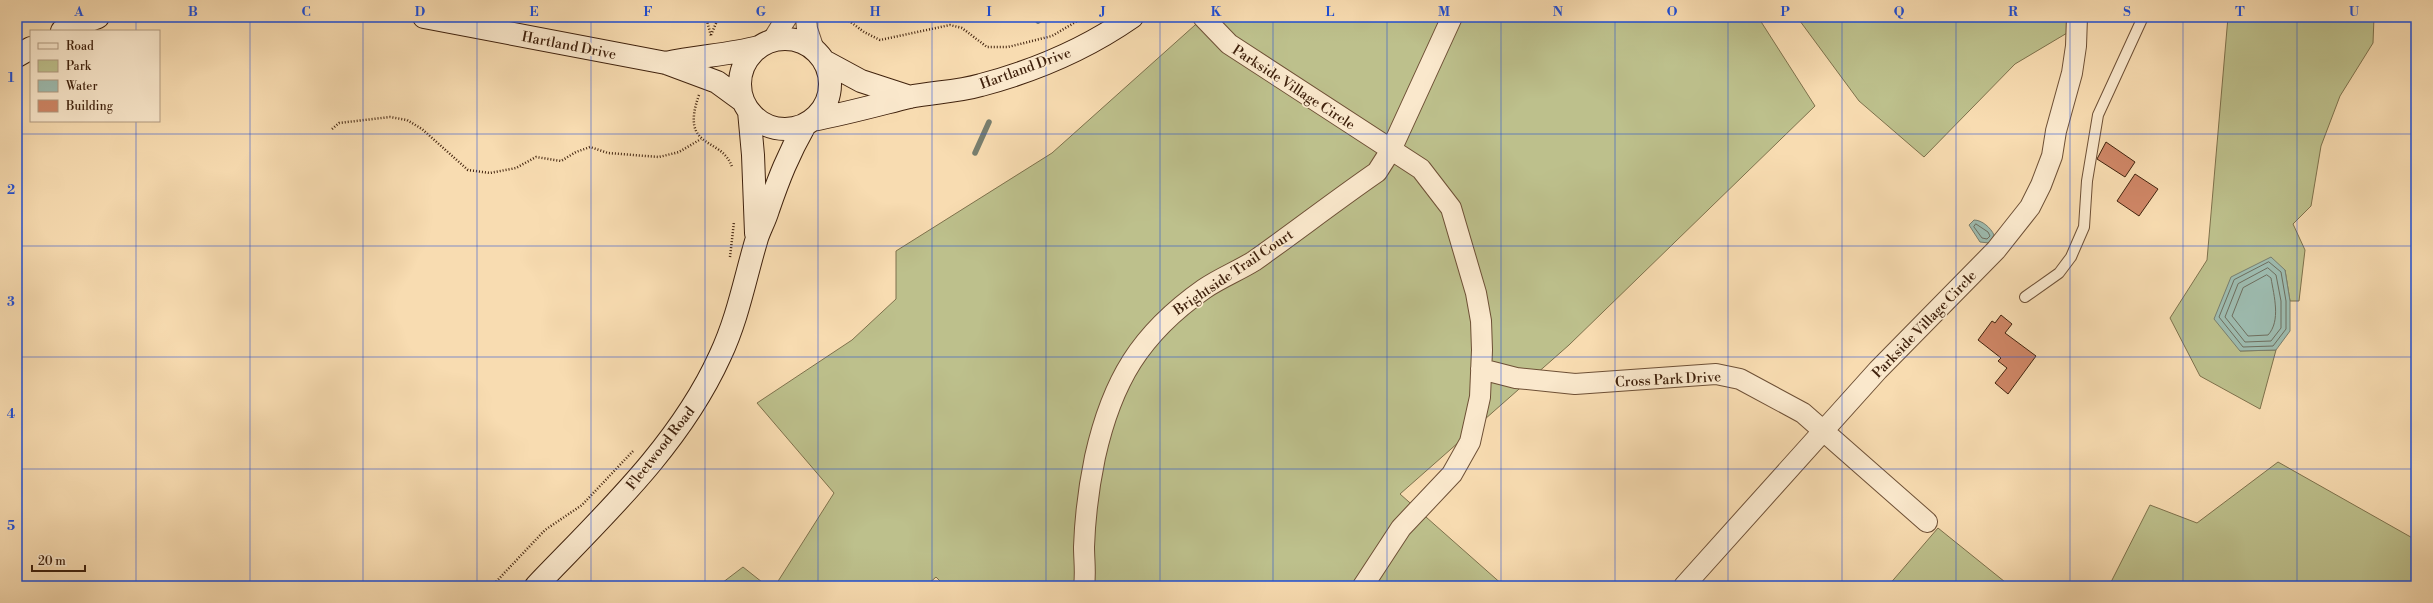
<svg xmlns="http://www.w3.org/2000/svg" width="2433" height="603" font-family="'Libre Bodoni',serif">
  <rect width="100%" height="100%" fill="#f8dcb1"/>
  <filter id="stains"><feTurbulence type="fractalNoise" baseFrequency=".005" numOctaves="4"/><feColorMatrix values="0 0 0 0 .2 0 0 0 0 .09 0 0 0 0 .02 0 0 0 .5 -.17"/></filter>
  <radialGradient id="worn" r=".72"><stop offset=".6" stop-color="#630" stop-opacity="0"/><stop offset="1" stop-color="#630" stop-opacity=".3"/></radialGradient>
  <path fill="#bdc08c" stroke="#7e714c" d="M1204,17H1758L1815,106L1569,345L1400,494L1504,586H945L936,577L926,586H775L834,493L757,403L852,340L896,299V251L1052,153Z
    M1797,17H2094L2015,64L1924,157L1859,101Z
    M2228,17H2374L2373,43L2340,96L2321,146L2311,206L2293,224L2305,250L2299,301H2290L2285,270L2240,351L2276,350L2260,409L2200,376L2170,318L2207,260Z
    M2278,462L2416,540V586H2109L2150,505L2197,523Z
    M1938,528L2010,586H1888Z
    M743,567L767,586H718Z"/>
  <path fill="#9dbbaf" stroke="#787e6e" d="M1974,220C1982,220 1991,228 1994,235L1989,243L1980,242L1969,225Z
    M2271,257L2285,270L2290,301V331L2276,350L2240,351L2214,319L2231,277Z"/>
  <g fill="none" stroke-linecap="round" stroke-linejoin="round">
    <path stroke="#6e6e5e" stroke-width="1" d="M1976,224L1988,232L1990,236L1987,239L1982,238L1974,227Z
      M2269,262L2281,272L2286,301V329L2273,346L2243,347L2219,317L2234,280Z
      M2268,268L2276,275L2281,301V328L2271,341L2245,342L2225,317L2238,284Z
      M2267,275L2271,278C2274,296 2281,321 2268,335L2248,336L2232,316L2243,288Z"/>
    <path stroke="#787e6e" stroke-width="5.5" d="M1038,21L1042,17
      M975,153L989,122"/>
  </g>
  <path fill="#cf8666" stroke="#40220d" d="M2106,142L2135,162L2125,177L2097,159Z
    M2135,174L2158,189L2139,216L2117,201Z
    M2001,315L2012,324L2005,333L2036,356L2008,394L1995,383L2007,368L1998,361L2001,358L1978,340L1992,321L1995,323Z"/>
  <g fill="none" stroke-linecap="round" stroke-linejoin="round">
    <g stroke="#6e5036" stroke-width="12">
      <path id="lane" d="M2025,297L2059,273L2071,257L2084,227L2087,181L2098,115L2143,17"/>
    </g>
    <g stroke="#6e5036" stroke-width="22">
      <path id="street" d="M806,17L807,29L814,50
        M1203,17L1229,44L1421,169L1451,208L1476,293L1481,321L1482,350L1480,397L1470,442L1452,474L1401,528L1363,586
        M772,41L787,17
        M1481,369L1516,378L1575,384L1716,374L1740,379L1803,413L1927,522
        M1084,586C1086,573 1084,560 1084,547C1085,517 1089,486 1095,457C1112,381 1140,334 1204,289C1220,278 1238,271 1254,261C1295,232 1335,201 1377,172L1391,150L1452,17
        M1684,586L1878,370L1996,250L2030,207L2041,185L2052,156L2056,131L2072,73L2076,46L2077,17"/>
    </g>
    <g stroke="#40220d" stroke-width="24">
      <path id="secondary" d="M424,17L666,63L717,82L743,101
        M62,31L98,17
        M740 84a45 45 0 1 1 90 0a45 45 0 1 1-90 0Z
        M17,56L31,48
        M824,61L861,81L910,97
        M666,63C697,56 728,55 759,47
        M749,111L753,155L756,233
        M812,120C845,114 877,105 909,97C933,92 957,92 981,85C1034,71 1086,49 1132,17
        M536,586C604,515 679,446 720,356C738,318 745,278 757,238C760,229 765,220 768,210C779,178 788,155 805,125"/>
    </g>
    <path stroke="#40220d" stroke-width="2.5" stroke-dasharray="1 2" stroke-linecap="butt" d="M706,17L711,36
      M844,17L864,32L880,40L950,25L962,28L987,47H1008L1052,36L1084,17
      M711,35L717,21L721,17
      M699,95C679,151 722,136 732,167
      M332,129L339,123L390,117L407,120L422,129L468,170L490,173L516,168L536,157L561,161L576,152L590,147L608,153L659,157L679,152L701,139
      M730,257L734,222
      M492,586L545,530L582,505L634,450"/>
    <use href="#lane" stroke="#fae8cc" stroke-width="10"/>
    <use href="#street" stroke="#fae8cc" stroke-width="20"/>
    <use href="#secondary" stroke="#fae8cc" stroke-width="22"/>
  </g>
  <path fill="none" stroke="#1d4ed8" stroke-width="1" stroke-opacity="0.55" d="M136,17V31M250,17V586M363,17V586M477,17V586M591,17V586M705,17V586M818,17V586M932,17V586M1046,17V586M1160,17V586M1273,17V586M1387,17V586M1501,17V586M1615,17V586M1728,17V586M1842,17V586M1956,17V586M2070,17V586M2183,17V586M2297,17V586M136,121V586M17,134H2416M17,246H2416M17,357H2416M17,469H2416"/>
  <g text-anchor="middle" stroke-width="3.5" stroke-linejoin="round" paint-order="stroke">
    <g font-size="14" fill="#40220d" stroke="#fae8cc">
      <text transform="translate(569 45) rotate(11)" y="5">Hartland Drive</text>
      <text transform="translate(1025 68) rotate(-20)" y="5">Hartland Drive</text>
      <text transform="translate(1294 87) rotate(33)" y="5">Parkside Village Circle</text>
      <text transform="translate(1233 272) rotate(-34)" y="5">Brightside Trail Court</text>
      <text transform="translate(1924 324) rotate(-46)" y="5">Parkside Village Circle</text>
      <text transform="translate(1668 379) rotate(-3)" y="5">Cross Park Drive</text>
      <text transform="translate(660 448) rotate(-52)" y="5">Fleetwood Road</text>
    </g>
  </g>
  <rect width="2433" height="603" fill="none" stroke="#f8dcb1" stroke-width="44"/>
  <rect x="30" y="30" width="130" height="92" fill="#fae8cc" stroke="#b09980"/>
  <rect x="38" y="43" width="20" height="6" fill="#fae8cc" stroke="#b09980"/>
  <text x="66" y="50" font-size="12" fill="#40220d">Road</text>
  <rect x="38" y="60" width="20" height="12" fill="#bdc08c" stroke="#b09980"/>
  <text x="66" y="70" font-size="12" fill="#40220d">Park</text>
  <rect x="38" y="80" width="20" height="12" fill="#9dbbaf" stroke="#b09980"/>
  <text x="66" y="90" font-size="12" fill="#40220d">Water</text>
  <rect x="38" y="100" width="20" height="12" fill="#cf8666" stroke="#b09980"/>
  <text x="66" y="110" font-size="12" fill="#40220d">Building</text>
  <path d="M32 565v6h53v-6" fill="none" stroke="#40220d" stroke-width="2"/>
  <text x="38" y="565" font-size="12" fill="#40220d" stroke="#fae8cc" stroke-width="3" paint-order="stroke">20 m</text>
  <rect x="22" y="22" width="2389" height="559" fill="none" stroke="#1d4ed8" stroke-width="1.5"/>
  <g font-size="13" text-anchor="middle" font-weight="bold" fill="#1d4ed8">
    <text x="79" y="16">A</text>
    <text x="193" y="16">B</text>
    <text x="306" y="16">C</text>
    <text x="420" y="16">D</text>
    <text x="534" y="16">E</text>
    <text x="648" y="16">F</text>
    <text x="761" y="16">G</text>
    <text x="875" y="16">H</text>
    <text x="989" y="16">I</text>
    <text x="1103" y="16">J</text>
    <text x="1216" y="16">K</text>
    <text x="1330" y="16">L</text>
    <text x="1444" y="16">M</text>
    <text x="1558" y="16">N</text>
    <text x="1672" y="16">O</text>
    <text x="1785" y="16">P</text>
    <text x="1899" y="16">Q</text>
    <text x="2013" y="16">R</text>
    <text x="2127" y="16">S</text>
    <text x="2240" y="16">T</text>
    <text x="2354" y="16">U</text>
    <text x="11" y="82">1</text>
    <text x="11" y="194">2</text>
    <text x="11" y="306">3</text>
    <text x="11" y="418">4</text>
    <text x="11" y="530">5</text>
  </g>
  <rect width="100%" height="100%" filter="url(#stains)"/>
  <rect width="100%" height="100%" fill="url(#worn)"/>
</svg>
